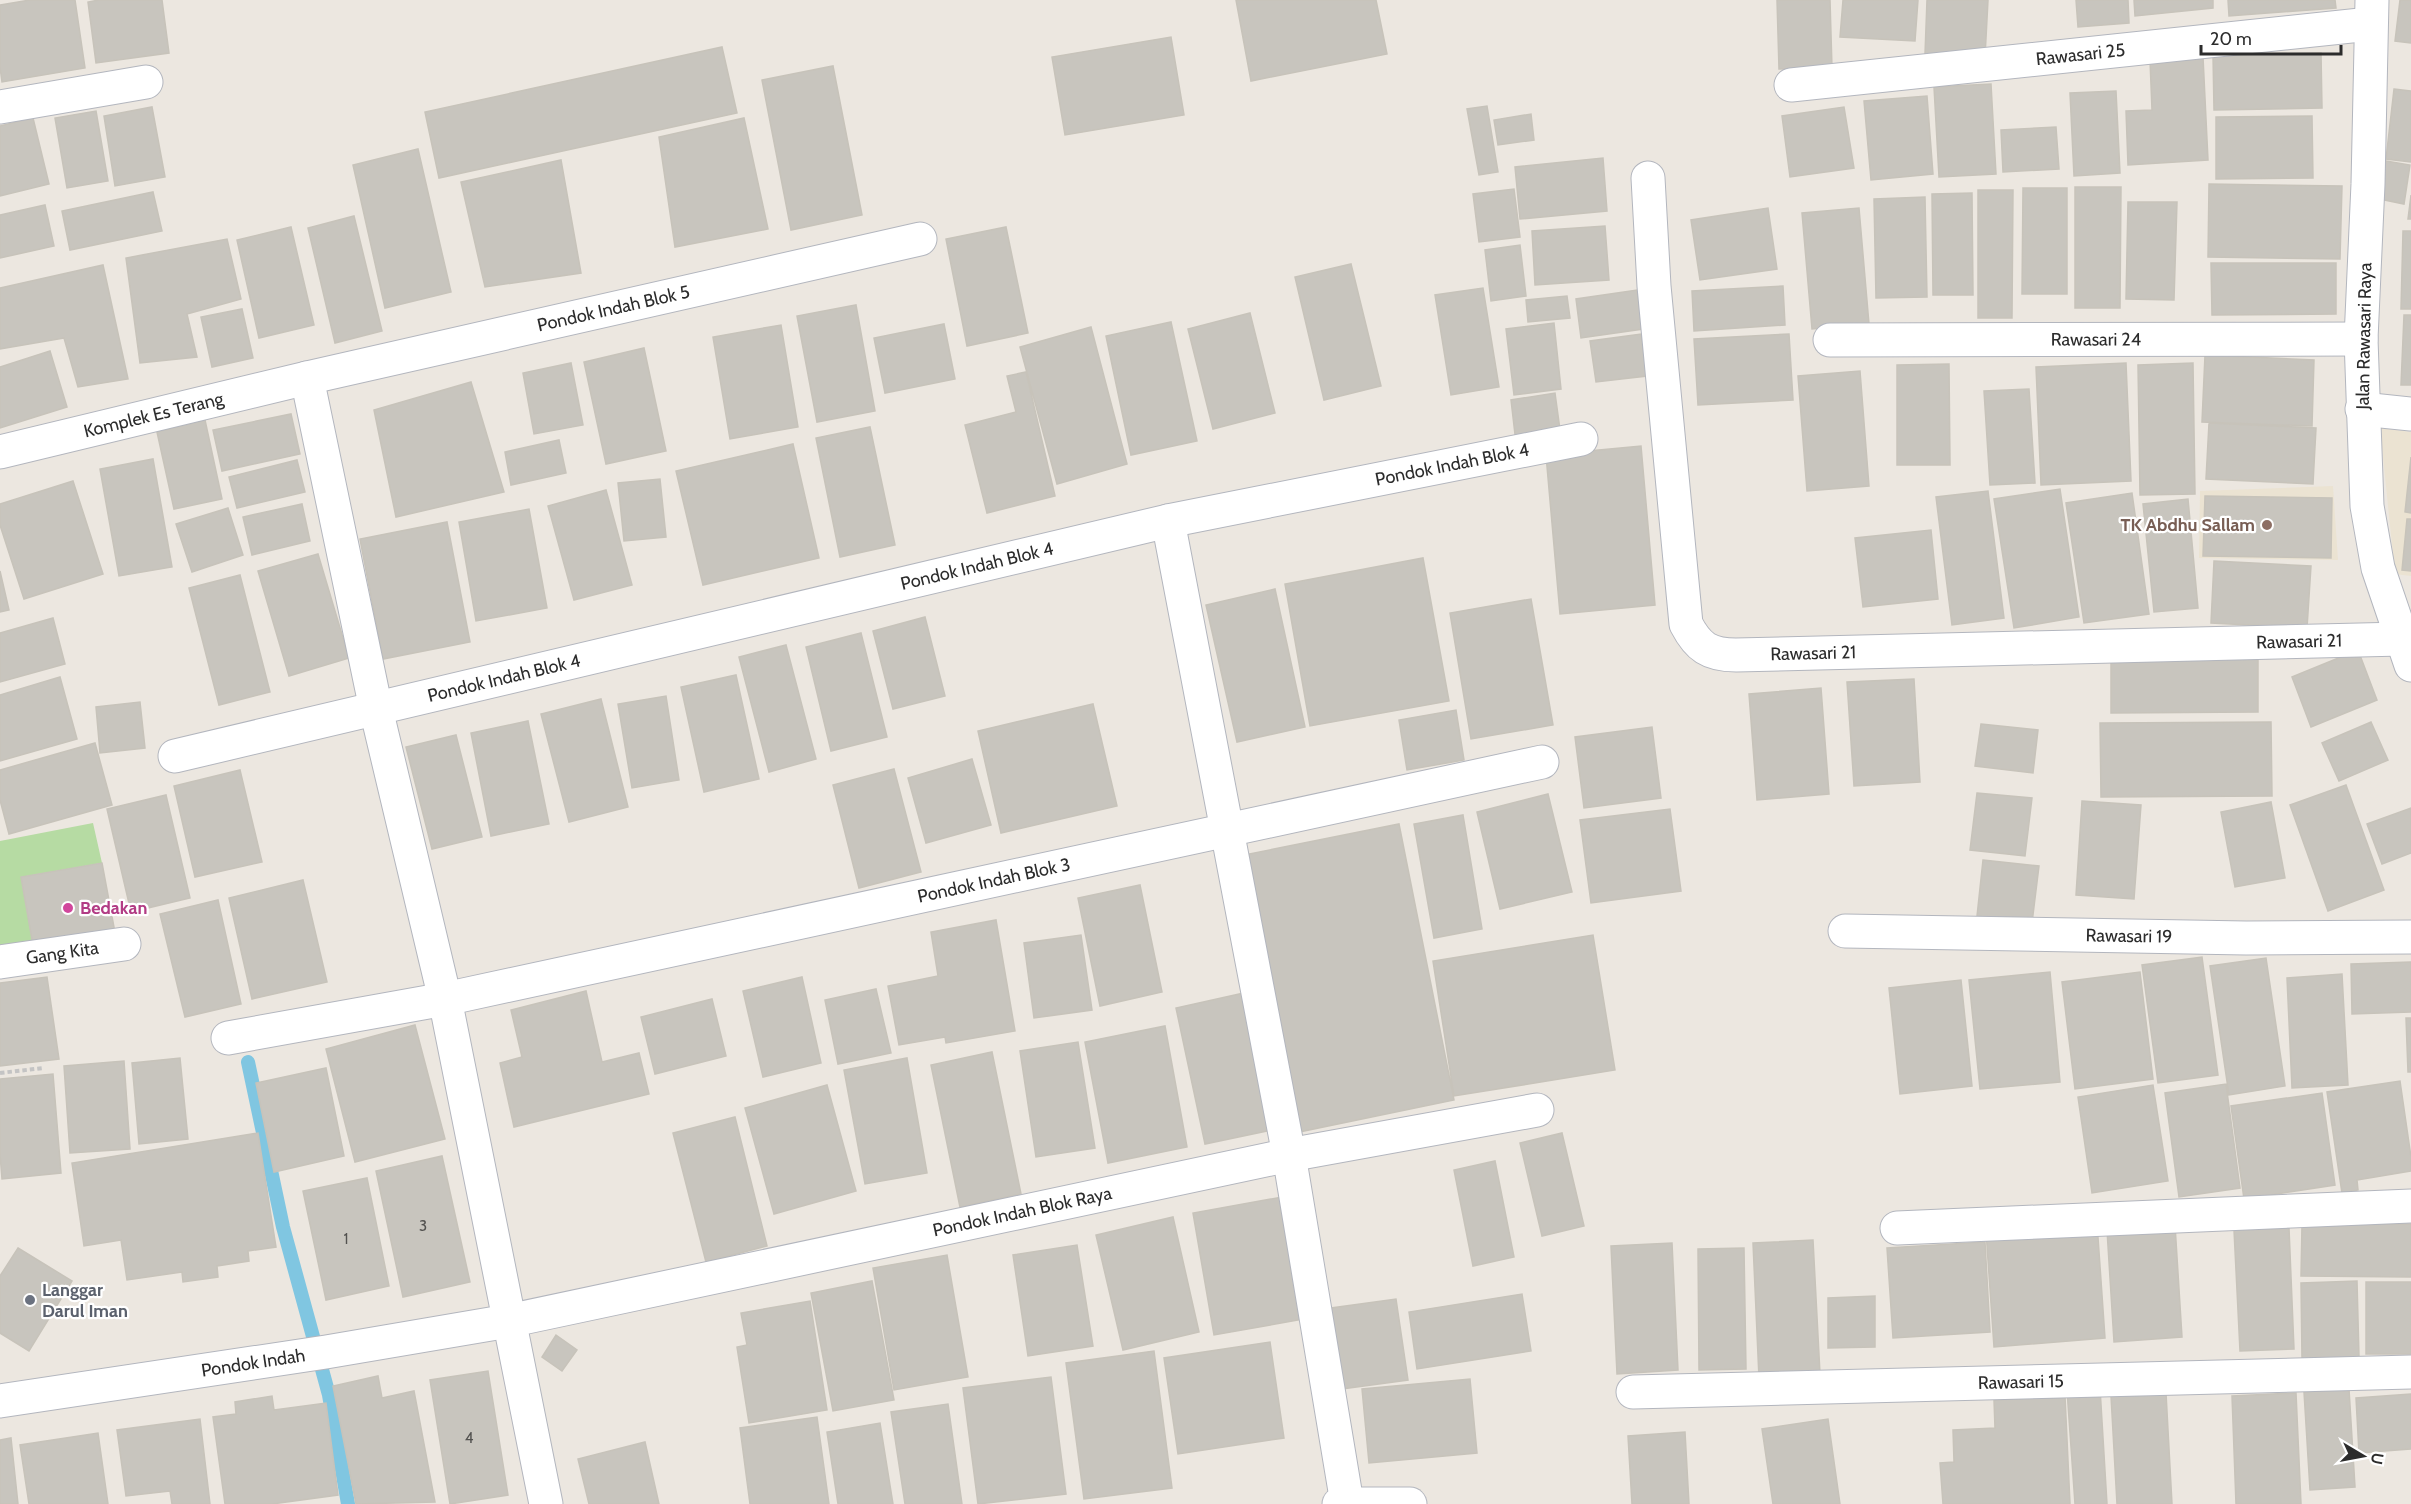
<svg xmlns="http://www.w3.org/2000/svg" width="2411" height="1504" font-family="Cabin,sans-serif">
  <rect width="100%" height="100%" fill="#ece7e0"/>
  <path fill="#ebe3d2" d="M2380,428L2411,432V576L2395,574Z
    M2333,486L2338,560L2199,558L2200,491Z"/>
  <path fill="#b6dba3" d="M93,823L102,863L21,877L34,951L0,956V841Z"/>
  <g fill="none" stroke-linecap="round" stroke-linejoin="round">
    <path stroke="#80c6e1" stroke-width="14" d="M248,1062L283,1227L329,1395L348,1504"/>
  </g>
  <path fill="#c8c5be" stroke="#c7c3ba" stroke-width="1.5" d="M30,0H75L85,68L2,82L0,67V5Z
    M99,0H162L169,53L96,63L88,2Z
    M1236,0H1376L1387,54L1251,81Z
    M1777,0H1830L1832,68L1779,69Z
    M1843,0H1918L1915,41L1840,37Z
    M1927,0H1988L1985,57L1925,54Z
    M2076,0H2128L2129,23L2078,27Z
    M2134,0H2213V8L2135,16Z
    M2228,0H2335L2336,8L2229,16Z
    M2400,0H2411V43L2395,41Z
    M1171,37L1184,115L1065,135L1052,57Z
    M722,47L737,113L439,178L425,112Z
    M2321,53L2322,108L2214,110L2213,55Z
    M2203,57L2208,160L2128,165L2126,111L2152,110L2150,60Z
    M833,66L862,215L791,230L762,80Z
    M1991,84L1996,174L1939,177L1934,87Z
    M2394,89L2411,91V162L2386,159Z
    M2116,91L2120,173L2074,176L2070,93Z
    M1927,96L1933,174L1871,180L1864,101Z
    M1487,106L1498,172L1479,175L1467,109Z
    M152,107L165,177L115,186L104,116Z
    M1844,107L1854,168L1790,177L1782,116Z
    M96,111L108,181L67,188L55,118Z
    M1531,114L1534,140L1498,145L1494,120Z
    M2312,116L2313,178L2216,179V117Z
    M33,118L49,184L0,196V126Z
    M744,118L768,229L675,247L659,137Z
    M2056,127L2059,169L2003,172L2001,130Z
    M418,149L451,292L385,308L353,165Z
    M1603,158L1607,211L1520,219L1515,167Z
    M561,160L581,273L485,287L461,182Z
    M2386,161L2410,165L2404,204L2379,199Z
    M2209,184L2342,186L2340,259L2208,257Z
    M2075,187H2121L2120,308H2075Z
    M2023,188H2067V294H2022Z
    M1514,189L1520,237L1479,242L1473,194Z
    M1978,190H2013L2012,318H1978Z
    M153,192L162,231L70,250L62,211Z
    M1972,193L1973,295H1933L1932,194Z
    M2411,195V219H2408Z
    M1925,197L1927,297L1876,298L1874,199Z
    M2128,202H2177L2174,300L2126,299Z
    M45,205L54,246L0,258V215Z
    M1768,208L1777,269L1700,280L1691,220Z
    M1859,208L1869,324L1812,329L1802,213Z
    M354,216L382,331L335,343L308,228Z
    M1605,226L1609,280L1535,285L1532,231Z
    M291,227L314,325L259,338L237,240Z
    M1006,227L1028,333L967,346L946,239Z
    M2403,231H2411V309H2401Z
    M227,239L241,299L187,314L197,357L140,363L126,258Z
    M1520,245L1526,296L1491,301L1485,250Z
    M2211,263H2336V314L2212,315Z
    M1351,264L1381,386L1324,400L1295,277Z
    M103,265L128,379L78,387L64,338L0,349V288Z
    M1783,286L1785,325L1694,331L1692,291Z
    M1483,288L1499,387L1451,395L1435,295Z
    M1637,290L1643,329L1581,338L1576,299Z
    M1567,296L1570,318L1528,322L1526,300Z
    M856,305L875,411L817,422L797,316Z
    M242,309L253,358L212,367L201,317Z
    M1250,313L1275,413L1213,429L1188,329Z
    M2404,315H2411V385H2401Z
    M1171,322L1197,441L1131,455L1106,336Z
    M1554,323L1561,389L1514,395L1506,329Z
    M944,324L955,379L885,393L874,338Z
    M781,325L798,427L730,439L713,337Z
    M1091,327L1127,464L1057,484L1020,347Z
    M1641,334L1647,376L1596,382L1590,341Z
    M1789,334L1793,400L1698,405L1694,339Z
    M644,348L666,451L606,464L584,362Z
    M50,351L67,407L0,428V367Z
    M2205,355L2314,360L2312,426L2202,422Z
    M571,363L583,425L534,434L523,373Z
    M2126,363L2131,481L2041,485L2036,367Z
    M2193,363L2195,494L2140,495L2138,365Z
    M1949,364L1950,465H1897V365Z
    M1860,371L1869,486L1807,491L1798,376Z
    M1026,372L1055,496L987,513L965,425L1016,412L1007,376Z
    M471,382L504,492L396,517L374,410Z
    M2029,389L2035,483L1990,485L1984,391Z
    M1555,393L1561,437L1516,443L1511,400Z
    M291,414L300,454L222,471L213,430Z
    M205,420L222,499L174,509L157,432Z
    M2209,423L2316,428L2313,484L2206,479Z
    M870,427L895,545L840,557L816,438Z
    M559,440L566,473L511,485L505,452Z
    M793,444L819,558L703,585L676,471Z
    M1641,446L1655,605L1560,614L1546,455Z
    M2411,457V513L2405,512Z
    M153,459L172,567L119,576L100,469Z
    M297,460L305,492L237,508L229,477Z
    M660,479L666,537L624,541L618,483Z
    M73,481L103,574L24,599L0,525V504Z
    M2060,489L2079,617L2014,628L1994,499Z
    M606,490L632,585L574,600L548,506Z
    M1988,491L2004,618L1952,625L1936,497Z
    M2132,493L2149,614L2084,623L2066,503Z
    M2205,496L2332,498L2331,558L2203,556Z
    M2188,499L2198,608L2154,612L2143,504Z
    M302,504L310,541L252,555L243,517Z
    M228,508L243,555L192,572L176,524Z
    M529,509L547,608L476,621L459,522Z
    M2407,519H2411V571L2402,570Z
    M447,522L470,642L383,659L360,539Z
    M1931,530L1938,599L1863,607L1855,538Z
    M318,554L349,658L289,676L258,571Z
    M1423,558L1449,701L1310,726L1285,584Z
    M2214,561L2311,566L2307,628L2211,623Z
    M0,571L9,610L0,612Z
    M240,575L270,692L219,705L189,588Z
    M1275,589L1305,727L1237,742L1206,605Z
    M1531,599L1553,725L1471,739L1450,613Z
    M925,617L945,696L893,709L873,631Z
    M53,618L65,664L0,682V633Z
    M861,633L887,737L831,751L806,647Z
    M786,645L816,759L769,772L739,657Z
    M2358,650L2377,700L2311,727L2292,677Z
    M2258,659V712L2111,713V660Z
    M736,675L759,779L704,792L681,687Z
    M60,677L77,739L0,761V695Z
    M1914,679L1920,782L1854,786L1847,682Z
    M1821,688L1829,794L1757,800L1749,694Z
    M666,696L679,780L632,788L618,704Z
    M601,699L628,807L569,822L541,714Z
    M140,702L145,748L100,753L96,707Z
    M1093,704L1117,806L1001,833L978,731Z
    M1456,710L1464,760L1407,770L1399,720Z
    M528,721L549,824L491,836L471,733Z
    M2271,722L2272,796L2101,797L2100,723Z
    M2371,722L2388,760L2339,781L2322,743Z
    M1981,724L2038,730L2033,773L1975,766Z
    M1652,727L1661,798L1584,808L1575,737Z
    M456,735L482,837L432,849L406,747Z
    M95,743L112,805L9,834L0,800V770Z
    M972,759L991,825L926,843L908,778Z
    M894,769L921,872L859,888L833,785Z
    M240,770L262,862L195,877L174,786Z
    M2346,785L2384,890L2328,911L2290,805Z
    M1977,793L2032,798L2025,856L1970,850Z
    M1548,794L1572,892L1500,909L1477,812Z
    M166,795L190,898L131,912L107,809Z
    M2082,801L2141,805L2134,899L2076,895Z
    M2271,802L2285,878L2235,887L2221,812Z
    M2411,808V853L2382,864L2367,824Z
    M1670,809L1681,891L1591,903L1580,820Z
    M1463,815L1482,929L1434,938L1414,824Z
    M1399,824L1454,1100L1299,1132L1244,855Z
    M1983,860L2039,866L2032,923L1977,916Z
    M102,863L116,938L34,951L21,877Z
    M303,880L327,982L252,999L229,898Z
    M1140,885L1162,992L1100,1006L1078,898Z
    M218,900L241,1004L185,1017L160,914Z
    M996,920L1015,1031L946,1043L945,1037L899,1045L888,986L938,976L931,932Z
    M1081,935L1092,1010L1034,1018L1024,943Z
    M1593,935L1615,1070L1454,1096L1433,961Z
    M2202,957L2218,1075L2158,1083L2142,965Z
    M2266,958L2285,1086L2229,1095L2210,966Z
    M2411,962V1012L2352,1014L2351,964Z
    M2050,972L2060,1082L1980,1089L1969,980Z
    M2140,972L2153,1079L2075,1089L2062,982Z
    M2342,974L2348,1085L2292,1088L2287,978Z
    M47,977L59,1059L0,1066V983Z
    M802,977L821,1063L763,1077L743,991Z
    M1961,980L1972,1086L1900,1094L1889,988Z
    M876,989L891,1053L838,1064L825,1000Z
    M586,991L602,1062L639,1053L649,1094L514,1127L500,1063L522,1057L511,1010Z
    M1244,993L1272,1130L1205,1144L1176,1008Z
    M712,999L726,1056L655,1074L641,1017Z
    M2406,1018H2411V1072H2408Z
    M415,1025L445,1139L355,1162L326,1049Z
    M1165,1026L1187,1147L1108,1163L1085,1042Z
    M1078,1042L1095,1148L1036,1157L1020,1051Z
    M992,1052L1021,1194L960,1207L931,1065Z
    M180,1058L188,1139L139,1144L132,1063Z
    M907,1058L927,1173L865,1184L844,1070Z
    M124,1061L130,1149L70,1153L64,1066Z
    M326,1068L344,1156L274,1172L256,1083Z
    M53,1074L61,1173L2,1179L0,1154V1079Z
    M2400,1081L2411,1157V1171L2357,1180L2358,1190L2342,1193L2327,1092Z
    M2226,1084L2240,1188L2179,1197L2165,1093Z
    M827,1085L856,1191L774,1214L745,1108Z
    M2153,1085L2168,1181L2092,1193L2078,1097Z
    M2322,1093L2335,1185L2244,1199L2231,1106Z
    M735,1117L767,1246L706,1262L673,1133Z
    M258,1133L276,1247L248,1251L249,1261L217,1266L218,1277L183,1282L182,1272L127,1280L121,1240L84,1246L72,1163Z
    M1562,1133L1584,1226L1542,1236L1520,1143Z
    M442,1156L470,1282L403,1297L376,1171Z
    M1495,1161L1514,1257L1473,1266L1454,1170Z
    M367,1178L389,1286L326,1300L303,1191Z
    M1282,1197L1304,1319L1214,1335L1193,1213Z
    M1173,1217L1199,1332L1123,1350L1096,1235Z
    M2097,1223L2105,1338L1994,1347L1986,1231Z
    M2411,1224V1277L2301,1276L2302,1225Z
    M2175,1225L2182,1337L2114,1342L2107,1230Z
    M2289,1228L2294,1349L2240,1351L2234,1230Z
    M1813,1240L1820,1374L1759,1378L1753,1243Z
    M1985,1242L1990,1332L1893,1338L1887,1248Z
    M1672,1243L1678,1370L1617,1374L1611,1246Z
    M1077,1245L1093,1346L1028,1356L1013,1255Z
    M18,1248L72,1281L29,1351L0,1333V1276Z
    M1744,1248L1746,1369L1699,1370L1698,1249Z
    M947,1255L968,1377L894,1390L873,1268Z
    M872,1281L894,1400L833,1411L811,1293Z
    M2357,1281L2359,1357L2302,1359L2301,1283Z
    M2366,1282H2411V1354H2366Z
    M1522,1294L1531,1351L1417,1369L1409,1312Z
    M1875,1296V1347L1828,1348V1298Z
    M1396,1299L1408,1380L1335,1390L1324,1309Z
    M810,1301L827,1410L749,1423L737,1347L747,1345L741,1313Z
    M556,1335L577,1350L562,1371L542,1357Z
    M1270,1342L1284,1438L1178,1454L1164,1358Z
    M1154,1351L1172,1488L1084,1499L1066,1363Z
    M488,1371L508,1495L450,1504L430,1380Z
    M378,1376L382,1398L414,1391L435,1502L356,1504L333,1386Z
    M1051,1377L1066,1494L978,1504L963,1388Z
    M1470,1379L1477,1453L1369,1463L1362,1389Z
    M2100,1388L2107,1504H2075L2067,1390Z
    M2349,1389L2355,1487L2310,1490L2304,1392Z
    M2166,1393L2172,1504H2117L2111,1396Z
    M2296,1393L2301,1504H2236L2232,1396Z
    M2411,1394V1449L2359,1453L2356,1398Z
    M272,1396L274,1410L326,1403L338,1495L272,1504H225L213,1417L236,1414L235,1402Z
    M2065,1396L2070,1504H1943L1940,1463L1954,1462L1953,1430L1995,1428L1994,1400Z
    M948,1404L962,1504H905L891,1412Z
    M817,1417L829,1504H750L740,1428Z
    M200,1419L210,1504H172L170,1491L126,1496L117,1430Z
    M1828,1419L1840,1504H1773L1762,1429Z
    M880,1423L893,1504H838L827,1432Z
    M1685,1432L1689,1504H1632L1628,1436Z
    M98,1433L108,1504H29L20,1445Z
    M11,1438L18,1504H0V1440Z
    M645,1442L659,1504H589L578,1459Z"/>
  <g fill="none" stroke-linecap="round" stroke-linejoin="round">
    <g stroke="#b3b6be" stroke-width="35">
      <g id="minor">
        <path id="s1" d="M1791,85L2370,24"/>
        <path d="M0,107L146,82"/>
        <path id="s2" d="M1648,178L1654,286L1686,624C1698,647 1709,655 1736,655L2402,639"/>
        <path id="s3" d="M1830,340L2361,339"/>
        <path d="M307,378L376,709L445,999L546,1504"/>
        <path d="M2362,409L2411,414"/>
        <path id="s4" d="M0,452L307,378L920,239"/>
        <path d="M1168,521L1289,1155L1347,1503"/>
        <path id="s5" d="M175,756L1168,521L1581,439"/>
        <path id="s6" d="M1845,931L2246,938L2411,937"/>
        <path id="s7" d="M0,962L124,944"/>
        <path id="s8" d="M228,1038L445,999L1542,762"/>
        <path d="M1897,1228L2411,1206"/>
        <path id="s9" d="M1633,1392L2411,1372"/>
        <path id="s10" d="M0,1401L326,1352L508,1321L1289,1155L1537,1110"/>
        <path d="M1339,1504H1410"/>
      </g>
    </g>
    <g stroke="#b3b6be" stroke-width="35">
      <path id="tertiary" d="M2372,0L2368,184L2361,339L2367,506L2378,568L2411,665"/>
    </g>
    <path stroke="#c4c4c4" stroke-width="4" stroke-dasharray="4.5 3" stroke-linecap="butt" d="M0,1073L43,1068"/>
    <use href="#minor" stroke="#fff" stroke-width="33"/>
    <use href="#tertiary" stroke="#fff" stroke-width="33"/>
  </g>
  <circle fill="#8d6e63" stroke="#fff" stroke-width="2" cx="2267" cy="525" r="6"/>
  <circle fill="#d1479c" stroke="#fff" stroke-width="2" cx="68" cy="908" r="6"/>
  <circle fill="#6b7280" stroke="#fff" stroke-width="2" cx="30" cy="1300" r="6"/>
  <g text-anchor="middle" stroke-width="4.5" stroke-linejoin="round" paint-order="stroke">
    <g font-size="15" fill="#535250">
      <text x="423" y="1231">3</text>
      <text x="346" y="1244">1</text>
      <text x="469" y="1443">4</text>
    </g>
    <g font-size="18" fill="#2c2c2c" stroke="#fff">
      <text dy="6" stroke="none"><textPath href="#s1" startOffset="291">Rawasari 25</textPath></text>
      <text dy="6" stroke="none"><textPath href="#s4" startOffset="630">Pondok Indah Blok 5</textPath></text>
      <text transform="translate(2364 336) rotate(-89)" y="6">Jalan Rawasari Raya</text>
      <text dy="6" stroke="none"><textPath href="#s3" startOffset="266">Rawasari 24</textPath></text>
      <text dy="6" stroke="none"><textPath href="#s4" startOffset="158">Komplek Es Terang</textPath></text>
      <text dy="6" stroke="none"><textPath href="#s5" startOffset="1310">Pondok Indah Blok 4</textPath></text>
      <text dy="6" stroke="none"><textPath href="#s5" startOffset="824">Pondok Indah Blok 4</textPath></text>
      <text dy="6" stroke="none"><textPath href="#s2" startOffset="1074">Rawasari 21</textPath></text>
      <text dy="6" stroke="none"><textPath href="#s2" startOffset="588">Rawasari 21</textPath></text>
      <text dy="6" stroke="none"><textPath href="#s5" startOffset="338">Pondok Indah Blok 4</textPath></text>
      <text dy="6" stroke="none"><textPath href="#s8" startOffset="782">Pondok Indah Blok 3</textPath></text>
      <text dy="6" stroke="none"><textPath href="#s6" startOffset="284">Rawasari 19</textPath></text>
      <text dy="6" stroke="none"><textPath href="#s7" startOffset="63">Gang Kita</textPath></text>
      <text dy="6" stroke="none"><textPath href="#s10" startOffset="1040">Pondok Indah Blok Raya</textPath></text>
      <text dy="6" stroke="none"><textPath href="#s10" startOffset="256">Pondok Indah</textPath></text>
      <text dy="6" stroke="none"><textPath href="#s9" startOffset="388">Rawasari 15</textPath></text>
    </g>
    <g font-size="18" font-weight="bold" fill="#785e54" stroke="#fff" text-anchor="end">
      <text x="2255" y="531">TK Abdhu Sallam</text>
    </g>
    <g font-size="18" font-weight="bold" fill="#b23c85" stroke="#fff" text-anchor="start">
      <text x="80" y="914">Bedakan</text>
    </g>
    <g font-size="18" font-weight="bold" fill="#5b616d" stroke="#fff" text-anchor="start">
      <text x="42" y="1296">Langgar<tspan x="42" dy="21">Darul Iman</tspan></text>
    </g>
  </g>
  <g transform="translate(2363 1456) rotate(100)" stroke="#ffffff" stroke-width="4.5" paint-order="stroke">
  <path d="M0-4.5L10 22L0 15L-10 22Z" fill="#2c2c2c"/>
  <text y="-9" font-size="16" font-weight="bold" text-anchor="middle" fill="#2c2c2c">U</text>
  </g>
  <path d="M2201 45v9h140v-9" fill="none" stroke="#2c2c2c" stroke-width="3"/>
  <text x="2210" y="45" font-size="18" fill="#2c2c2c" stroke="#ffffff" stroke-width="4.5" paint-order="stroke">20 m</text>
</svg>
